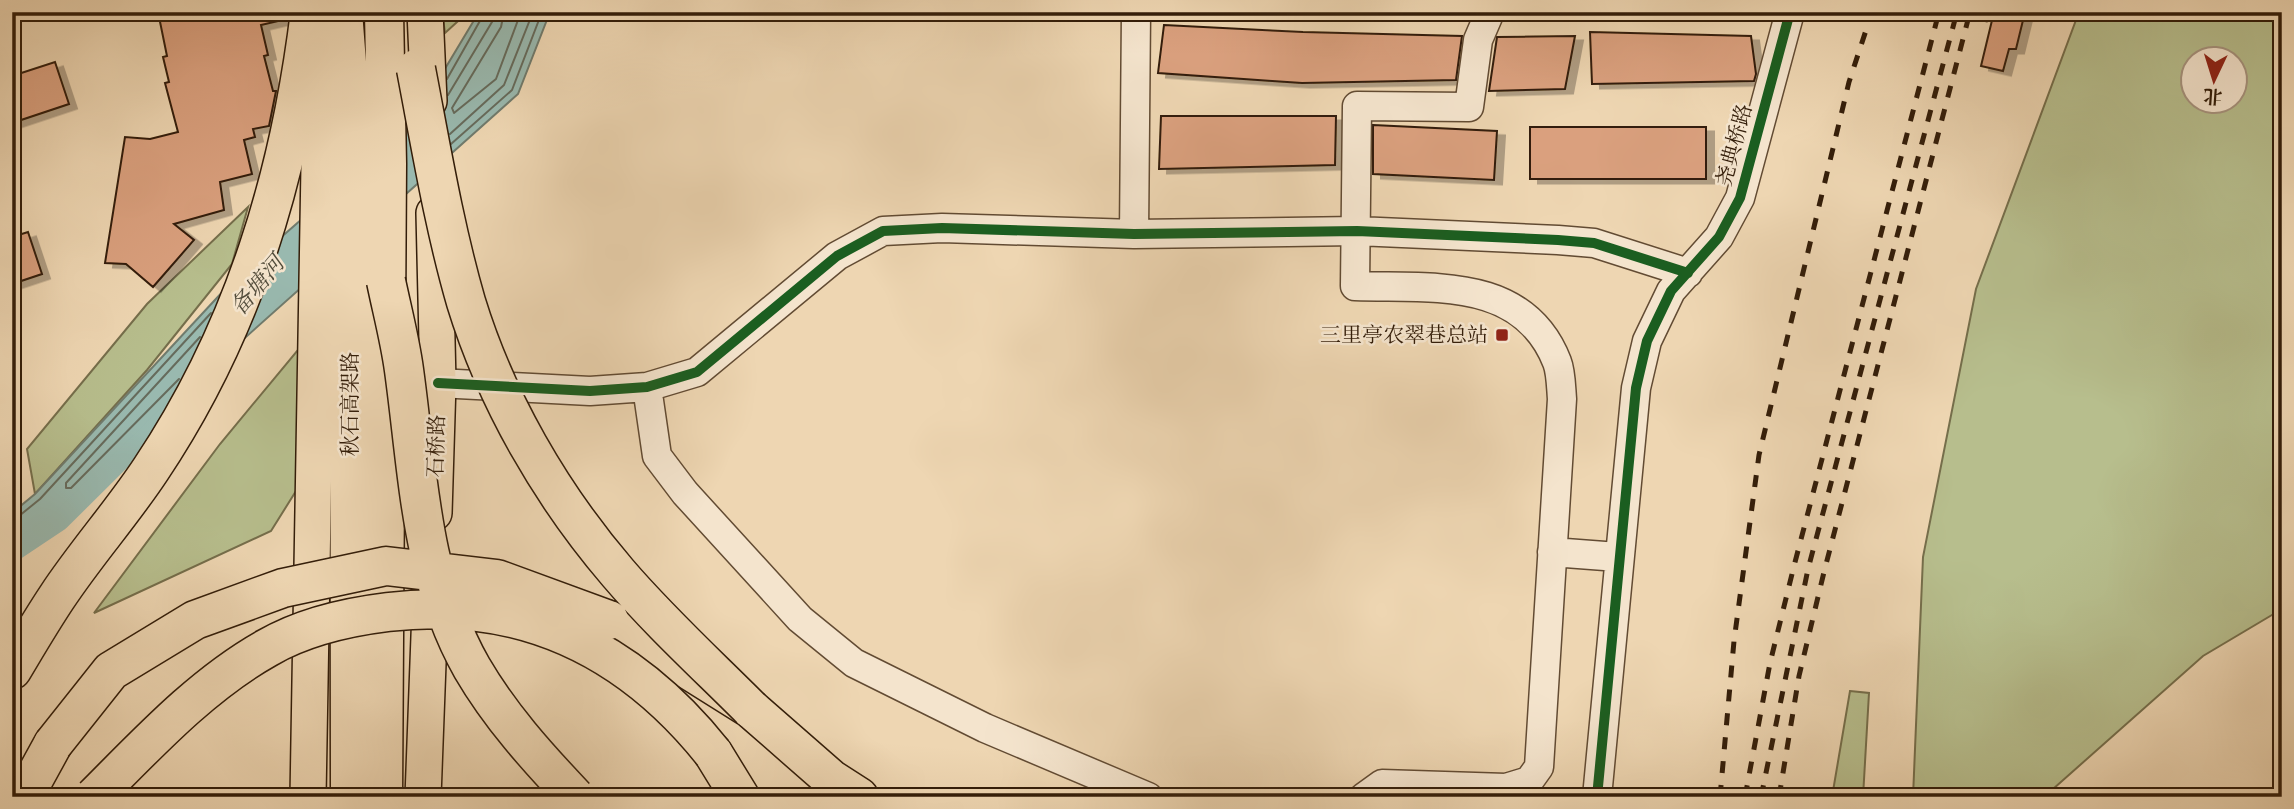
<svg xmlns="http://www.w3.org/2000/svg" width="2294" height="809" font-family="'IM FELL Double Pica','Noto Serif SC',serif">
  <defs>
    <filter id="shadow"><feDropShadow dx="8" dy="4.5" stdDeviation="0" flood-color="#0004"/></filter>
  </defs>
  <rect width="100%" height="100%" fill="#eed6b2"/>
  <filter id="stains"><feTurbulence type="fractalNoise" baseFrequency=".00286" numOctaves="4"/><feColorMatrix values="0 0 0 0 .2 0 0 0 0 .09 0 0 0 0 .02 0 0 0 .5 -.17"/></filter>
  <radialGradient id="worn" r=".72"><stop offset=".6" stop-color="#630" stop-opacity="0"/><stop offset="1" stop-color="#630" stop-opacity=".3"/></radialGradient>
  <path fill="#b7be8d" stroke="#756e4b" stroke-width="2" fill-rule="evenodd" d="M442,12H468L445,33Z
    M2079,12H2282V609L2203,656L2044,797H1913L1923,557L1976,289ZM2192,60H2234V102H2192Z
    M248,207L232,264L147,370L35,494L27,449L147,304Z
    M302,345L301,483L271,531L94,613L220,444Z
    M1850,691L1869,693L1863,797H1832Z"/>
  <path fill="#99b9af" stroke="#707b6d" stroke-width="2" d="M479,12H550L518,94L228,353L60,521L12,562V513L35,494L239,274L413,122Z"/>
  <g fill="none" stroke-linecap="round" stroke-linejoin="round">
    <path stroke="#666b5c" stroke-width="2" d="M504,12L501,27L452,108L454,113L496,79L521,12
      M447,79L485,12
      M448,95L492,22L494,12
      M450,134L504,85L533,12
      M451,144L512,90L542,12
      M179,379L71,488H66V483L200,337
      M12,518L19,516L40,499L211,313
      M12,553L56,516L165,406"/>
    <path stroke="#99b9af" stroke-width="19" d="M12,553L60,521L170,412"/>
  </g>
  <path fill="#daa07e" stroke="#331d09" stroke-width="2" filter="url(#shadow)" d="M158,12H288L287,19L261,25L268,55L264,56L273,91H276L269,126L253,129L255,137L244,140L252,174L220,182L224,210L174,224L194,240L153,287L126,264L105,263L125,137L150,139L178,132L165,83L169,82L163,57L167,56Z
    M1994,12H2025L2016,49H2009L2003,71L1981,66Z
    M1164,25L1303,32L1462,36L1456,80L1302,83L1158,73Z
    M1590,32L1751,36L1756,74L1754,81L1592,84Z
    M1575,36L1565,89L1489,91L1497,37Z
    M55,62L69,104L12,123V76Z
    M1161,116H1336L1335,165L1159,169Z
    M1373,125L1497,131L1494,180L1373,174Z
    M1530,127H1706V179H1530Z
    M28,232L42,274L12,284V237Z"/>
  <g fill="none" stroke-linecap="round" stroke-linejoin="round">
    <g stroke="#624b33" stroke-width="31">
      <path id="minor" d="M1134,234L1136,12
        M438,383L590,391L647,387L697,372L837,256L883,231L942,228L1134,234L1357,231L1558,240L1594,243L1688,273
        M647,387L657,456L685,493L800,619L854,663L985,728L1148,797
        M1552,552L1618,557
        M1364,797L1382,784L1506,788L1529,781L1539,767L1562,399C1561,387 1561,372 1557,362C1523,275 1429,289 1355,286L1357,106L1469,107L1478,40L1490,12
        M1597,797L1636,388L1647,341L1671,291L1719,237L1740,198L1790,12"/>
    </g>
    <g stroke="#331d09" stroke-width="38">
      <path id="major" d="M425,12L429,101
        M434,513L438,383L434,213
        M308,797L320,109L314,41
        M423,797L431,583"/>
    </g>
    <g stroke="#331d09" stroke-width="41">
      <path id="highway" d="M343,12L349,88L350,797
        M609,620L751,709L831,779L859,797
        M12,670C27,645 41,621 57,597C86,553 122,513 151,469C244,330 290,176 310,12
        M713,753L740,797
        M24,797L53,744
        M383,797L387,164L384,12"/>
    </g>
    <use href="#minor" stroke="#f4e4cd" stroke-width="28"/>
    <use href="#major" stroke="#eed6b2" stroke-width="35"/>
    <use href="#highway" stroke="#eed6b2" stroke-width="38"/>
    <path stroke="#331d09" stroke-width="5" stroke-dasharray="12 12" stroke-linecap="butt" d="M1985,22L1987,12
      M1720,797L1734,641L1759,455L1849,82L1872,12
      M1745,797L1770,663L1794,566L1939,12
      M1761,797L1808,569L1957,12
      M1779,797L1799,676L1824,572L1970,12"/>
    <g stroke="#331d09" stroke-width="41" stroke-linecap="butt">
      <path id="highway-bridge" d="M416,69C431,147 444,226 466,302C496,400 551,495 618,573C659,621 706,664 751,709
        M386,281C392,310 400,340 404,370C418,471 420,577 472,668C500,716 537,757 575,797
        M53,744L111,671L195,620L283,588L386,566L497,579L609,620
        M94,797C147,744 201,685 267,648C303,627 347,617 388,612C523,596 630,649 713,753"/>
    </g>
    <use href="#highway-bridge" stroke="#eed6b2" stroke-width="38"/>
    <g stroke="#f4e4cd" stroke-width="15">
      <path id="cycleway" d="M438,383L590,391L647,387L697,372L837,256L883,231L942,228L1134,234L1357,231L1558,240L1594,243L1688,273
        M1597,797L1636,388L1647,341L1671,291L1719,237L1740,198L1790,12"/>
    </g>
    <use href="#cycleway" stroke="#1b5e20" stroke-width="10"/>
  </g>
  <rect fill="#8f2418" stroke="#f4e4cd" stroke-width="2.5" x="1495" y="328" width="14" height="14" rx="3.5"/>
  <g text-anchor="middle" stroke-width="5" stroke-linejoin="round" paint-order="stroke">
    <g font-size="21" fill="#331d09" stroke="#f4e4cd">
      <text transform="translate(1734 145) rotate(-75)" y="7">尧典桥路</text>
      <text transform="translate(350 404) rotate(-90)" y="7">秋石高架路</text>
      <text transform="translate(436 446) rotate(-88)" y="7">石桥路</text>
    </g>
    <g font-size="21" fill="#331d09" stroke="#f4e4cd" text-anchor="end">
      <text x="1488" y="342">三里亭农翠巷总站</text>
    </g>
    <g font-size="23" font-style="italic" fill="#524c3b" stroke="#f4e4cd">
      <text transform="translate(257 285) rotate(-50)" y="8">备塘河</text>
    </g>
  </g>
  <rect width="2294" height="809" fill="none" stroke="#eed6b2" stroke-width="42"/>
  <rect x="14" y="14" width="2266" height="781" fill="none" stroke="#331d09" stroke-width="3.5"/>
  <rect x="21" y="21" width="2252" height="767" fill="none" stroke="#331d09" stroke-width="2"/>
  <g transform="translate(2214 80) rotate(184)"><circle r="33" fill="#f4e4cd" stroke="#a7947f" stroke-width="2"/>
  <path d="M0-5L12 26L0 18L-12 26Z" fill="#8f2418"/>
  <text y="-10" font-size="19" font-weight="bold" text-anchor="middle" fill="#331d09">北</text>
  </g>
  <rect width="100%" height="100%" filter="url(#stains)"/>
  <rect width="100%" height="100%" fill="url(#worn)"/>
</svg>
